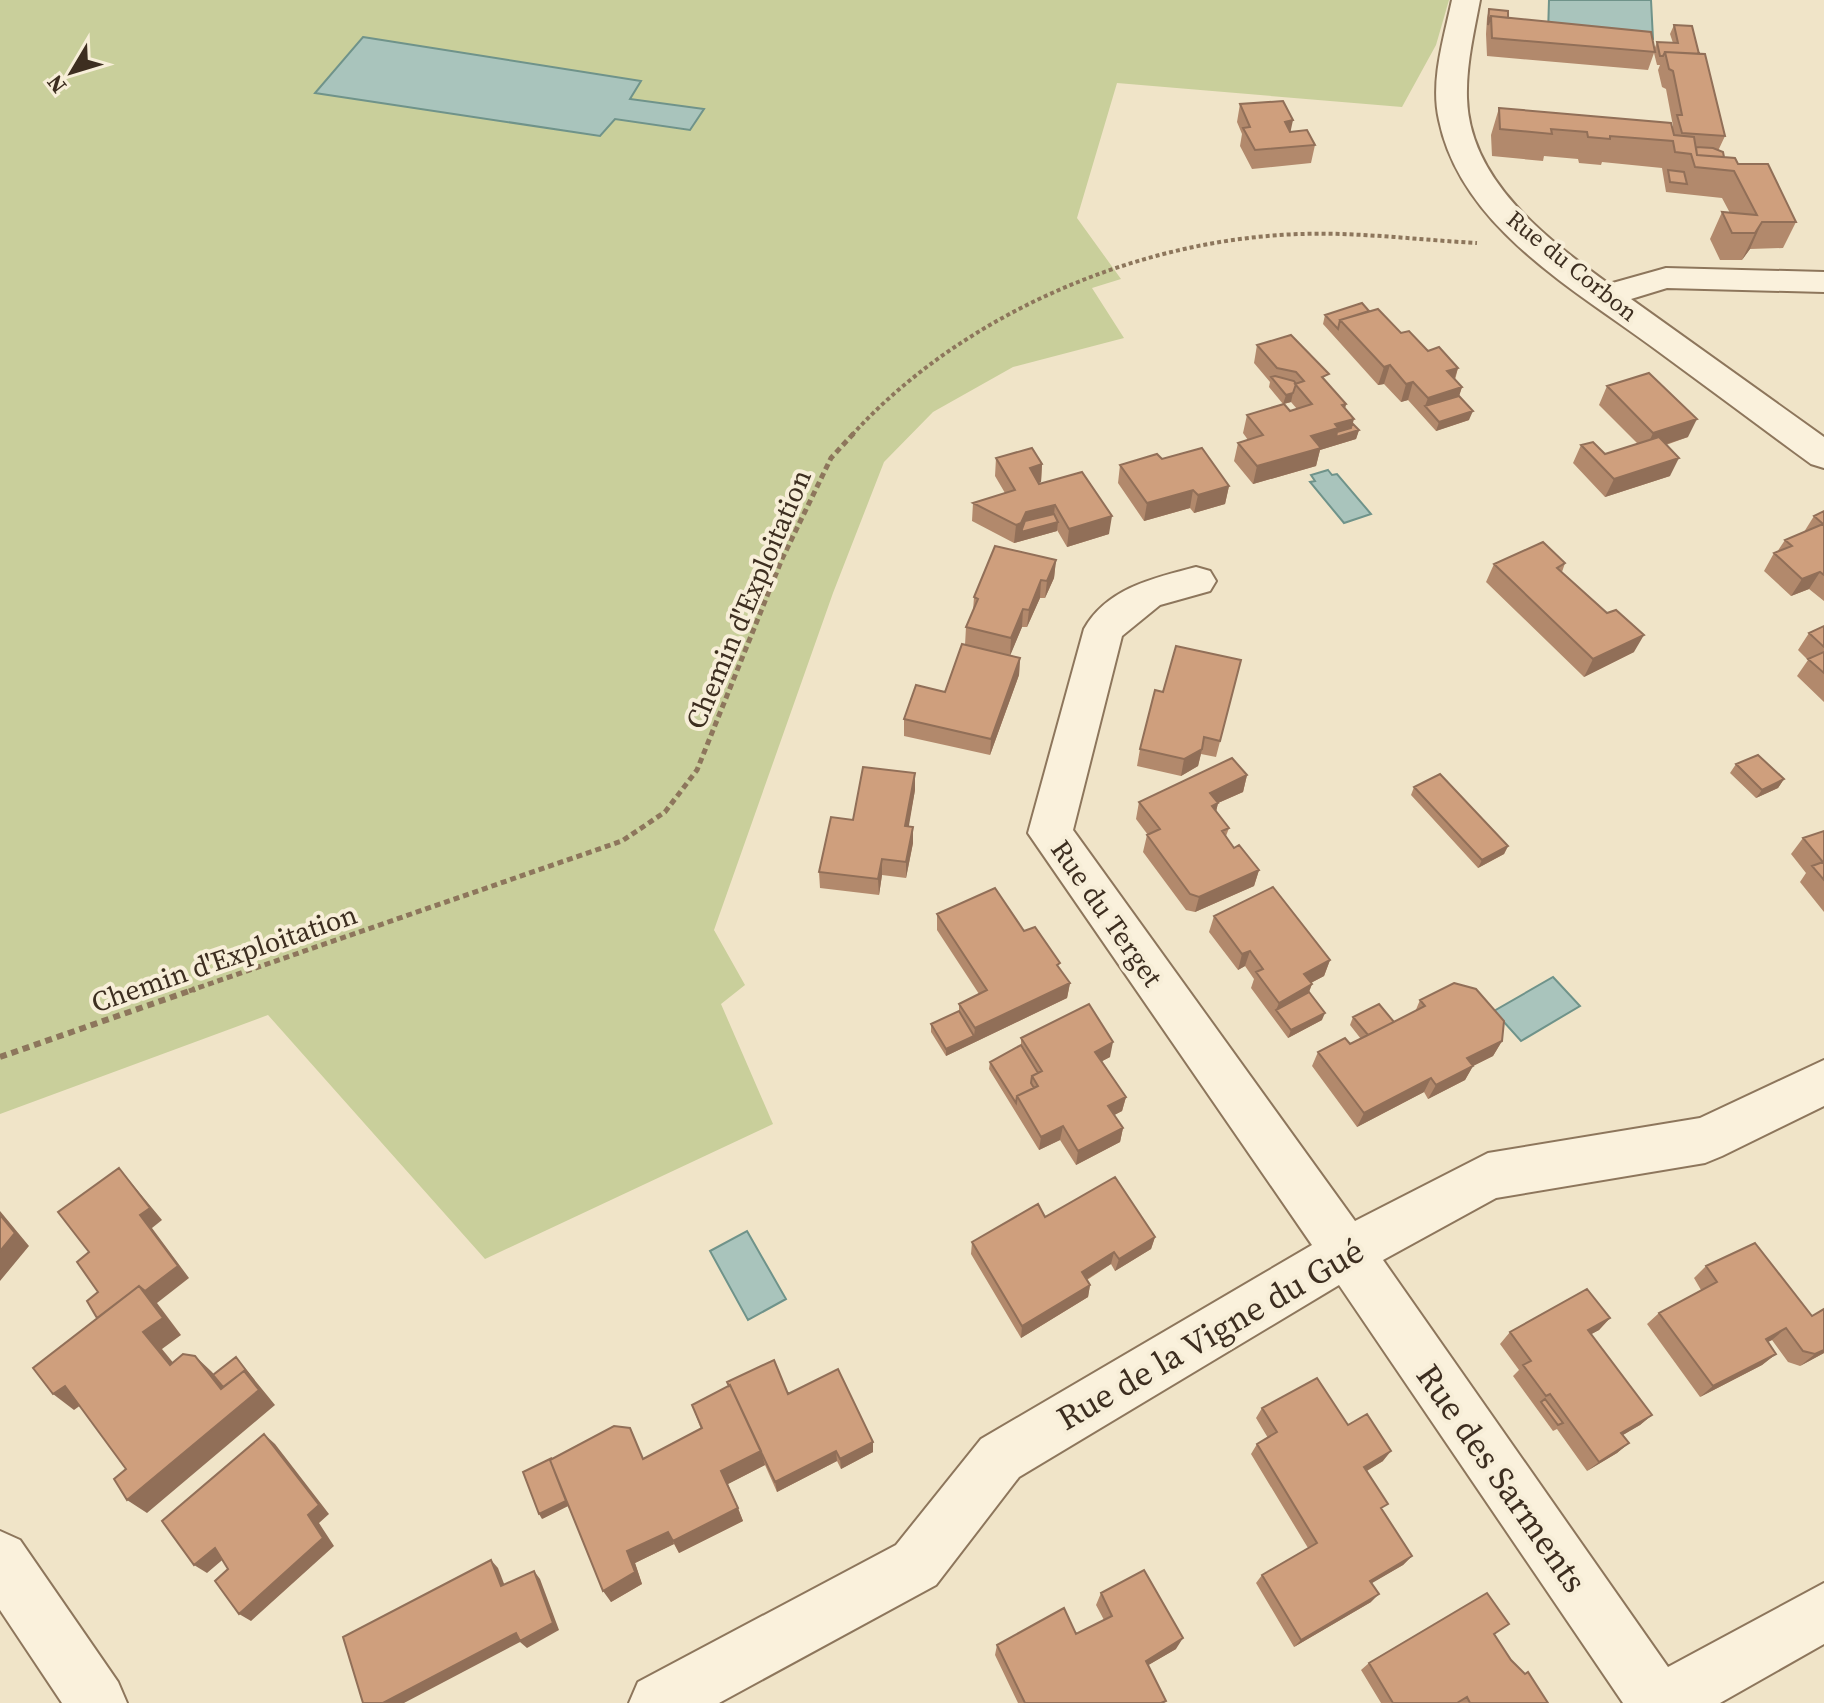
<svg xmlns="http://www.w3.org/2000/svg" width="1824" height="1703" font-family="'Source Serif 4',serif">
  <rect width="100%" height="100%" fill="#f0e4c8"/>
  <path fill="#c9cf9b" d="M0,0H1449L1436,45L1402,107L1117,83L1077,218L1121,279L1092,288L1124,338L1013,367L933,412L884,462L833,593L714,930L745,985L721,1004L773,1124L485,1259L268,1015L0,1114Z"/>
  <path fill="#a9c4bc" stroke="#6f938a" stroke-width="2" d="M1549,0H1651L1653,39L1645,42L1548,34Z
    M363,37L641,81L630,99L704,109L690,130L615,119L600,136L315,93Z
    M1328,470L1332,475L1337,474L1371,514L1344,523L1310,482L1315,481L1311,475Z
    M1553,977L1580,1006L1521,1041L1494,1011Z
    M747,1231L786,1299L748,1320L710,1251Z"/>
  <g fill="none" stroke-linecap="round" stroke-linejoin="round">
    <g stroke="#8d765c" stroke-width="4">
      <path id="minor" d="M1452,0H1480C1474,32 1466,65 1467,98C1469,181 1548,240 1609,284L1666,268L1824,272V292L1667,288L1631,299L1824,437V468L1811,464C1759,426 1707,387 1655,349C1574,289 1461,227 1439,120C1430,81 1444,38 1452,0Z
        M1196,567L1210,571L1216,581L1210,591L1160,605L1122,636L1073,830L1355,1221L1488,1153L1700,1118L1824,1060V1106L1722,1156L1705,1163L1496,1198L1383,1260L1668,1667L1824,1583V1644L1720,1703H1623L1339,1285L1019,1477L936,1585L719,1703H629L638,1682L896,1545L981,1439L1312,1245L1028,833L1084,629C1107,588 1154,578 1196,567Z
        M0,1531L20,1540L118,1682L127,1703H62L0,1610Z"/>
    </g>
    <path stroke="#8d765c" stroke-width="4" stroke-dasharray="4 3" stroke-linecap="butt" d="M852,435C962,314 1138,239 1301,234C1359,232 1419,240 1477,243"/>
    <path stroke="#8d765c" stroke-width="5" stroke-dasharray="6 4" stroke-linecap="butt" d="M189,991L622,841L665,812L697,770L782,559L831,458L854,433"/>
    <path stroke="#8d765c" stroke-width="6" stroke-dasharray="7 5" stroke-linecap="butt" d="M0,1057L195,989"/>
    <use href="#minor" fill="#faf1dc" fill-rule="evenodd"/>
  </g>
  <path fill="#b2896c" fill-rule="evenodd" d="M1489,9L1508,18L1654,50L1657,42L1673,43L1670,34L1674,25L1699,54L1725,136L1718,151L1724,157L1738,164L1796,222L1783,248L1750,249L1742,260H1720L1710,239L1722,212L1730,213L1722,198L1666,192L1662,168L1602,162L1601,165L1579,163L1578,159L1544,156L1543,161L1492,156L1491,135L1499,108L1672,128L1673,126L1666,89L1662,87L1658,70L1660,65H1657L1654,53L1648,70L1487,56L1486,34L1487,18Z
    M1240,104L1315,145L1311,163L1252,169L1240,146L1242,134L1237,122Z
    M1369,311L1428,351L1458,368L1455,380L1462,387L1459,396L1469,420L1436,431L1408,400L1401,402L1384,384L1378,385L1323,324L1325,315Z
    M1257,345L1327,382L1346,404L1345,409L1352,423L1359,430L1356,439L1320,450L1316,466L1253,484L1234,461L1238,443L1248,440L1243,433L1247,415L1283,404L1269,387L1270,382L1254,363ZM1291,402L1297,409L1290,411L1284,404Z
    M1607,386L1688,437L1666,445L1670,476L1605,497L1573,463L1581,445L1605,454L1638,444L1599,405Z
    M996,458L1042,464L1041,482L1039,483L1109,534L1067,547L1057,530V531L1014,543L972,521L973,503L1005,493L995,476Z
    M1162,459L1229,486L1225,504L1194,513L1190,508L1144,521L1118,483L1120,465Z
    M1824,511V601L1809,589L1791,596L1764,571L1774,553L1777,552L1785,540L1804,532L1814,516Z
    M1056,560L1054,578L1045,598H1040L1027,627H1022L1010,655L1020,658L1019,675L990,755L904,736V719L945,692L965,645L966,627L973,611L974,597Z
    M1565,563L1562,572L1634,652L1584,677L1486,582L1494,564Z
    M1824,626V702L1797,676L1808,660L1798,650L1809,633Z
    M1241,660L1216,757L1201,754L1198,766L1181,776L1137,766L1140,749L1163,692Z
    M1736,764L1784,779L1778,788L1756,798L1730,773Z
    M1247,775L1243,792L1218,803L1216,812L1229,828L1226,836L1234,848L1259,870L1254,886L1195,912L1186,910L1143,852L1147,835H1148L1136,819L1139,802Z
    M1414,787L1508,846L1504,854L1478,868L1411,795Z
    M915,790L908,827L913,843L906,878L882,875L879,895L820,888L819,872L853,820Z
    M1824,831V912L1800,882L1806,873L1791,854L1803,838Z
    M937,914L1024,931L1060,969L1070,983L1067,998L946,1056L931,1032V1024L959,1011V1004L979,994L937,930Z
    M1214,916L1330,960L1324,976L1311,983L1312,984L1309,992L1322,1020L1288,1038L1251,988L1254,979L1245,966L1238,970L1209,932Z
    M1420,1000L1502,1041L1493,1056L1473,1066L1465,1080L1428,1099L1424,1092L1357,1127L1312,1066L1318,1052L1350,1044L1361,1039L1350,1025L1353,1017L1394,1022L1415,1012Z
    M1021,1038L1110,1057L1102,1061L1126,1097L1122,1111L1114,1115L1123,1128L1120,1142L1076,1165L1060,1140L1039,1150L989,1069L990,1062L1021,1045Z
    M1045,1217L1155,1237L1151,1249L1115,1271L1111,1264L1087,1280L1090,1285L1088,1297L1021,1338L971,1254L972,1242Z
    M1706,1266L1812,1316L1824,1353L1800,1366L1788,1362L1772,1340L1768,1342L1776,1354L1762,1365L1700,1397L1647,1324L1659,1313L1701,1290L1694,1278Z
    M1610,1318L1599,1330L1591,1334L1652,1415L1640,1425L1623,1435L1629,1443L1617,1453L1587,1471L1557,1429L1553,1431L1513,1376L1519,1370L1500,1344L1510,1332Z
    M788,1394L873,1442V1452L841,1469L837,1461L777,1492L765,1465L728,1484L743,1521L679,1553L674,1544L635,1563L642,1584L611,1602L568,1506L542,1519L630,1428L643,1459L701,1429L692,1405Z
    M1262,1408L1348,1425L1383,1461L1367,1471L1382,1510L1412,1556L1403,1565L1371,1583V1602L1294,1647L1256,1583L1262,1575L1308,1548L1251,1454L1257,1444L1268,1438L1256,1418Z
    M1101,1593L1176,1649L1148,1665L1166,1701L1164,1703H1018L995,1655L997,1645L1076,1634L1104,1620L1096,1605Z
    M1494,1634L1511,1660L1548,1703H1381L1361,1670L1369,1663Z"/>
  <path fill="#916f58" d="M1293,120L1289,139L1285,122Z
    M1762,222L1750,249L1742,260L1755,233Z
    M1390,365L1384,384L1378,385L1384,367Z
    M1458,368L1452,386L1447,371Z
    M1413,382L1408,400L1401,402L1406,384Z
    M1462,387L1456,405L1425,406L1428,398Z
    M1293,393L1291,402L1283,404L1286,395Z
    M1346,404L1341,422L1354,419L1350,433L1359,430L1356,439L1333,446L1336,437L1333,446L1320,450L1316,466L1253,484L1257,466L1311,436L1342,405Z
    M1473,411L1469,420L1436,431L1439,422Z
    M1697,419L1688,437L1645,451L1653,433Z
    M1679,458L1670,476L1605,497L1614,479Z
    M1042,464L1041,482L1028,486L1030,468Z
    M1229,486L1225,504L1194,513L1198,495Z
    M1193,490L1190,508L1144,521L1147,503Z
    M1055,505L1053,523L1058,522L1057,531L1014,543L1016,525L1026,512Z
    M1112,516L1109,534L1067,547L1069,529Z
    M1056,560L1054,578L1045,598L1047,581Z
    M1820,572L1809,589L1791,596L1802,579Z
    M1041,580L1040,598L1027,627L1029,610Z
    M1023,609L1022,627L1010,656L1011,638Z
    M1644,635L1634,652L1584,677L1593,659Z
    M1020,658L1019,675L990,755L991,739Z
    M1202,749L1198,766L1181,776L1184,759Z
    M915,773V790L906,843L905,826Z
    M1247,775L1243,792L1218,803L1214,820L1210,793Z
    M1784,779L1778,788L1756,798L1762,790Z
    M913,827V843L906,878V862Z
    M1508,846L1504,854L1478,868L1482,860Z
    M882,859V875L879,895L878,879Z
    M1259,870L1254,886L1195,912L1199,897Z
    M1250,951L1245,966L1238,970L1242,954Z
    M1330,960L1324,976L1299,989L1304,974Z
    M1070,983L1067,998L946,1056V1049L974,1036L975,1028Z
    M1312,984L1306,999L1276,1010L1279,1003Z
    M1325,1013L1322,1020L1288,1038L1291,1030Z
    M1502,1041L1493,1056L1473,1066L1465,1080L1428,1099L1436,1085L1467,1058Z
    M1113,1042L1110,1057L1093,1066L1095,1052Z
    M1431,1078L1424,1092L1357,1127L1364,1113Z
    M1126,1097L1122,1111L1105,1120L1108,1106Z
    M1063,1126L1060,1140L1039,1150L1041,1137Z
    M1123,1128L1120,1142L1076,1165L1078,1151Z
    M119,1168L162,1220L152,1228L189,1278L157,1303L181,1335L162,1349L188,1381L170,1365L143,1332L139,1286L140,1215Z
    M0,1211L29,1246L0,1281Z
    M1155,1237L1151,1249L1115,1271L1119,1259Z
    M1114,1252L1111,1264L1079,1284L1082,1272Z
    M1090,1285L1088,1297L1021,1338L1022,1326Z
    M1610,1318L1599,1330L1577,1342L1588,1330Z
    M1786,1328L1772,1340L1751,1350L1766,1339Z
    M1824,1350V1353L1800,1366L1815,1354Z
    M1776,1354L1762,1365L1700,1397L1713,1386Z
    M195,1356L212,1372L233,1398L236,1357L275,1405L147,1513L127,1500L221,1389Z
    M65,1386L85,1402L74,1410L53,1394Z
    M1652,1415L1640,1425L1609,1443L1621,1433Z
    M264,1434L275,1444L329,1514L319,1523L334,1546L251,1621L239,1614L308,1515Z
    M873,1442V1452L841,1469L840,1459Z
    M1629,1443L1617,1453L1587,1471L1599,1462Z
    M761,1451L765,1465L726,1485L721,1471Z
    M836,1451L837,1461L777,1492L775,1482Z
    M1391,1451L1383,1461L1356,1477L1364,1467Z
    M567,1501L570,1505L542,1519L539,1514Z
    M738,1508L743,1521L679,1553L673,1541Z
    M668,1532L674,1544L635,1563L642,1584L611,1602L603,1591L627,1551Z
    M215,1548L227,1556L207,1573L194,1565Z
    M1412,1556L1403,1565L1362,1589L1370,1581Z
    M491,1560L498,1568L508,1594L501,1586Z
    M534,1571L540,1579L559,1630L527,1648L520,1642L404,1703H383L516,1633Z
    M1379,1594L1371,1602L1294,1647L1301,1640Z
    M1183,1638L1176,1649L1140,1670L1146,1661Z"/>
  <path fill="#cf9f7d" stroke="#916f58" stroke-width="2" d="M1489,9L1508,11V18L1491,16L1488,25Z
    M1491,16L1651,32L1655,52L1492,38Z
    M1674,25L1692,26L1699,54L1665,52L1663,56H1660L1657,42L1678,43Z
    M1665,52L1705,54L1725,136L1682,133L1677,115H1682L1673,71L1669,69Z
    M1283,101L1293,120L1285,122L1290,132L1307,130L1315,145L1255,150L1243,128L1250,127L1240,104Z
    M1499,108L1671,123L1674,135L1694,137L1697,155L1735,158L1738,164H1768L1796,222H1762L1755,233H1732L1722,212L1757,215L1734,171L1695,167L1691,154L1675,152L1673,141L1610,136V139L1588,137L1587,132L1551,129L1552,134L1500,129Z
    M1696,147L1713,148L1723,152L1724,157L1697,155Z
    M1668,170L1684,172L1687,184L1670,182Z
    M1362,303L1369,311L1340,320L1338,329L1325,315Z
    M1378,309L1401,333L1409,331L1428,351L1439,347L1458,368L1447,371L1462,387L1428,398L1413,382L1406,384L1390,365L1384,367L1340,320Z
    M1291,335L1329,374L1322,377L1346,404L1342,405L1354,419L1335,424L1338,428L1311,436L1321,448L1257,466L1238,443L1263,435L1247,415L1284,404L1290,411L1312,404L1295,384L1304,381L1296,372L1277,368L1257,345Z
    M1649,373L1697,419L1653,433L1607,386Z
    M1275,376L1294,381L1296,384L1293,393L1286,395L1271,377Z
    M1459,396L1473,411L1439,422L1425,406Z
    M1352,423L1359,430L1336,437L1337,432L1351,428Z
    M1659,437L1679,458L1614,479L1581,445L1593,442L1605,454Z
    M1032,448L1042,464L1030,468L1039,484L1082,472L1112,516L1069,529L1055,505L1026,512L1021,523L1016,525L973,503L1015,490L996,458Z
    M1202,448L1229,486L1198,495L1193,490L1147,503L1120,465L1157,454L1162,459Z
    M1824,511V575L1820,572L1802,579L1774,553L1792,546L1785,540L1823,524L1814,516Z
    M1054,514L1058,522L1021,532L1025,521Z
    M1543,542L1565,563L1557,568L1607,613L1616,610L1644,635L1593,659L1494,564Z
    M995,546L1056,560L1047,581L1041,580L1029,610L1023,609L1011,638L966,627L978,599L974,597Z
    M1824,626V647L1809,633Z
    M962,644L1020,658L991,739L904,719L916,685L945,692Z
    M1176,646L1241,660L1220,741L1204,737L1202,749L1184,759L1140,749L1155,690L1163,692Z
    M1824,652V673L1808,659Z
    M1758,755L1784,779L1762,790L1736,764Z
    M1232,758L1247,775L1210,793L1218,803L1212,806L1229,828L1222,831L1234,848L1239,845L1259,870L1199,897L1190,894L1147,835L1160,829L1139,802Z
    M863,767L915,773L905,826L913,827L906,862L882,859L878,879L819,872L831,817L853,820Z
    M1440,774L1508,846L1482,860L1414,787Z
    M1824,831V880L1812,866L1823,862L1803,838Z
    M1273,887L1330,960L1304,974L1312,984L1279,1003L1256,972L1263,969L1250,951L1242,954L1214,916Z
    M995,888L1024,931L1035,927L1060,963L1057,965L1070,983L975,1028L959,1004L987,990L937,914Z
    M1454,983L1476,989L1504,1021L1502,1041L1467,1058L1473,1066L1436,1085L1431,1078L1364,1113L1318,1052L1345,1038L1350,1044L1374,1032L1425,1006L1420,1000Z
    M1309,992L1325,1013L1291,1030L1276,1010Z
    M1089,1004L1113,1042L1095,1052L1126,1097L1108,1106L1123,1128L1078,1151L1063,1126L1041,1137L1017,1096L1038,1086L1032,1076L1042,1071L1021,1038Z
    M1379,1004L1394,1022L1368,1035L1353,1017Z
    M959,1011L974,1036L946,1049L931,1024Z
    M1021,1045L1038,1073L1032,1076L1031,1083L1034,1088L1017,1096L1016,1103L990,1062Z
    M119,1168L150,1208L140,1215L178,1266L145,1291L139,1286L97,1318L87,1301L98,1292L77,1262L89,1252L58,1212Z
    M1115,1177L1155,1237L1119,1259L1114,1252L1082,1272L1090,1285L1022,1326L972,1242L1038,1204L1045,1217Z
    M0,1215L15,1233L0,1251Z
    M1755,1243L1812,1316L1824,1309V1350L1815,1354L1803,1351L1786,1328L1766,1339L1776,1354L1713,1386L1659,1313L1717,1282L1706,1266Z
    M139,1286L163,1318L143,1332L170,1365L183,1354L195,1356L221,1389L244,1371L259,1390L127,1500L114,1479L126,1469L65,1386L53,1394L33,1368Z
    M1587,1289L1610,1318L1588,1330L1652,1415L1621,1433L1629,1443L1599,1462L1550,1394L1546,1396L1523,1365L1531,1361L1510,1332Z
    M236,1357L254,1381L244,1371L223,1387L213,1375Z
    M774,1360L788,1394L838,1369L873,1442L840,1459L836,1451L775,1482L730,1385L729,1386L727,1382Z
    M1317,1378L1348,1425L1367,1414L1391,1451L1364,1467L1388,1504L1381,1508L1412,1556L1370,1581L1379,1594L1301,1640L1262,1575L1317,1543L1257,1444L1277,1432L1262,1408Z
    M730,1385L761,1451L721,1471L738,1508L673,1541L668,1532L627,1551L635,1572L603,1591L550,1460L614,1426L630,1428L643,1459L702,1428L692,1405Z
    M1545,1399L1563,1423L1558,1425L1541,1402Z
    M264,1434L319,1505L308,1515L323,1538L239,1614L215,1581L228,1569L215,1548L194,1565L162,1521Z
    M552,1458L550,1460L566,1501L539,1514L523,1472Z
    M491,1560L501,1586L534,1571L553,1623L520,1641L516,1633L383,1703H363L343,1637Z
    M1144,1570L1183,1638L1146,1661L1166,1701L1161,1703H1025L997,1645L1064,1608L1076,1634L1112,1616L1101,1593Z
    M1487,1593L1509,1624L1494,1634L1511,1660L1525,1674L1528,1672L1548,1703H1470L1467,1697L1457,1703H1393L1369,1663Z"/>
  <g text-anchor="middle" stroke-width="8" stroke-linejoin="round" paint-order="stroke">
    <g font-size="24" fill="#3d2e20" stroke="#f7eed8">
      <text transform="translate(1572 266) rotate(39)" y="8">Rue du Corbon</text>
    </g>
    <g font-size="28" fill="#3d2e20" stroke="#f7eed8">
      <text transform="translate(748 599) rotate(-67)" y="10">Chemin d'Exploitation</text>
      <text transform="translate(1107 913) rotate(55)" y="10">Rue du Terget</text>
      <text transform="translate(224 958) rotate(-19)" y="10">Chemin d'Exploitation</text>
    </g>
    <g font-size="34" fill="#3d2e20" stroke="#f7eed8">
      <text transform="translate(1210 1334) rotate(-30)" y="12">Rue de la Vigne du Gué</text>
      <text transform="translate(1502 1478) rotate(55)" y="12">Rue des Sarments</text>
    </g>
  </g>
  <g transform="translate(72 72) rotate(232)" stroke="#f7eed8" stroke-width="6" paint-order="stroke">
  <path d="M0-6L14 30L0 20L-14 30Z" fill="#3d2e20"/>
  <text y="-12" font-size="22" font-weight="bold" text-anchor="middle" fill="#3d2e20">N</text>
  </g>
</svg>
